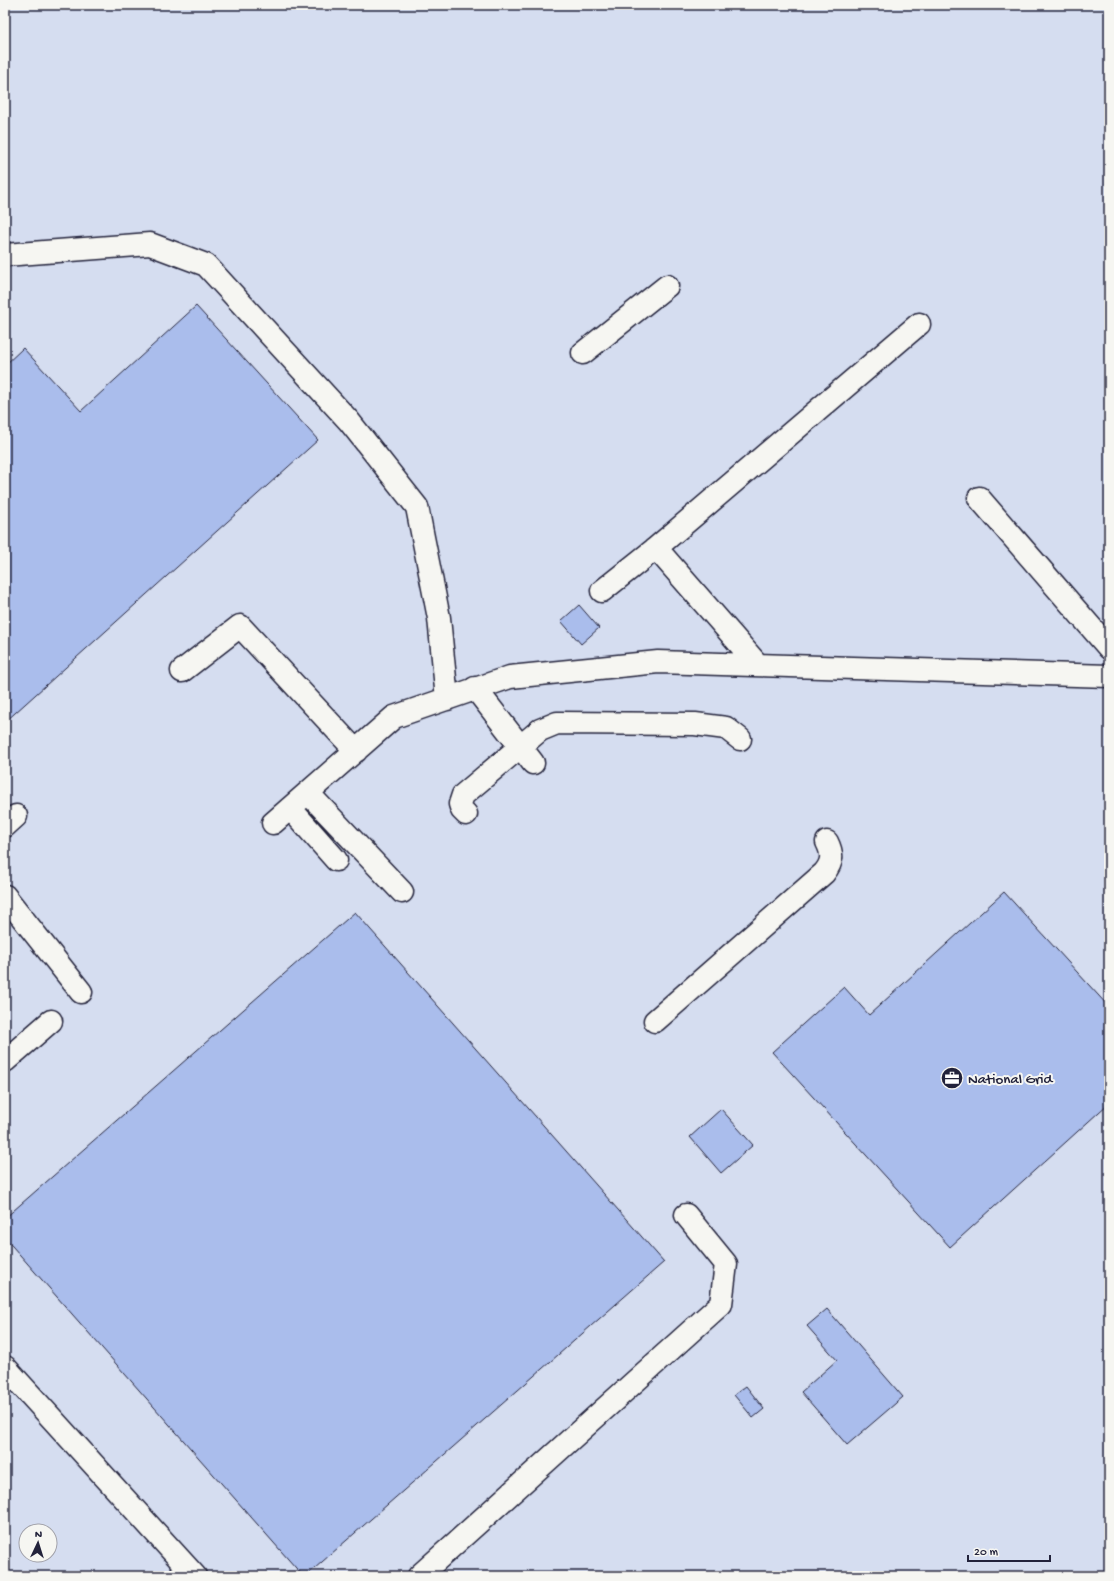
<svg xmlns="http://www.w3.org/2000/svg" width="1114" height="1581" font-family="'Gochi Hand',sans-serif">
  <rect width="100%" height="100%" fill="#e7ebf1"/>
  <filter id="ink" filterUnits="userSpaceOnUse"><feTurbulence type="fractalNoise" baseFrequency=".025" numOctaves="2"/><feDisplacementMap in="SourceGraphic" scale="8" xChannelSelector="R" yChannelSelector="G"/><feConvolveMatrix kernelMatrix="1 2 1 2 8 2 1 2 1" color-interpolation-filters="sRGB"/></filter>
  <g filter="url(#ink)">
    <path fill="#d5ddf0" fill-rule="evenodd" d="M5,5H1109V1576H5ZM26,1531H50V1555H26Z"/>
    <path fill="#aabdec" stroke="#22223b" d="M196,306L318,440L5,722V365L23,348L81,411Z
      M579,605L599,628L581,644L561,621Z
      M1004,892L1109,1007V1103L950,1247L772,1052L844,987L869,1015Z
      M355,912L664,1262L306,1576H303L5,1238V1218Z
      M721,1109L753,1145L721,1173L690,1137Z
      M827,1309L903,1397L847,1445L801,1392L837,1360L807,1326Z
      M746,1386L764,1409L753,1418L734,1395Z"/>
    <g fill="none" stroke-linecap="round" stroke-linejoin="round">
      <g stroke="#22223b" stroke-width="25">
        <path id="minor" d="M5,255L150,244L206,265L349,421L417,507L439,618L447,699
          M583,353L667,286
          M979,498L1109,648
          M656,548L919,324
          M602,591L656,548L758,665
          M182,671L240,626L356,751
          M475,688L533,763
          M308,793L402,892
          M290,808L336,860
          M466,814L462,810L460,804L463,795L540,730L557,723L695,724L726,728L740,739
          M273,823L394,717L510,677L658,662L1109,676
          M5,826L16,816
          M5,896L81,992
          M655,1021L824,873C833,862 833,854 827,842
          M5,1061L51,1021
          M5,1367L195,1576
          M419,1576L721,1304L726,1264L686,1215"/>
      </g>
      <use href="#minor" stroke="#f6f6f2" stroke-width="22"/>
    </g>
  </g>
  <defs>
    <g id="office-disc" transform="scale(1.15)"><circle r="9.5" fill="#22223b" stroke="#f6f6f2"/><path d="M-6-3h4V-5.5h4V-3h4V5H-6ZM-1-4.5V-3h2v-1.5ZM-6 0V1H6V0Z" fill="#fff"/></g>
  </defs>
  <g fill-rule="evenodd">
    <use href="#office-disc" x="952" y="1078"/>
  </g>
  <g text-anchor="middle" stroke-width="4" stroke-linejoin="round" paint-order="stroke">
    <g font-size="15" fill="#22223b" stroke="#f6f6f2" text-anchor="start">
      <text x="968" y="1083">National Grid</text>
    </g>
  </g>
  <rect width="1114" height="1581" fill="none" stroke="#f6f6f2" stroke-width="20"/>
  <rect x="10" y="10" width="1094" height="1561" fill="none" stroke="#22223b" stroke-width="1.5" filter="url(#ink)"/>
  <g transform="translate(38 1543) rotate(4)"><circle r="19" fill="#f6f6f2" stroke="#a1a1a9"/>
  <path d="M0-3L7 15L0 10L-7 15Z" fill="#22223b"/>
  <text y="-6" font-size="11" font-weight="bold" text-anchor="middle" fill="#22223b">N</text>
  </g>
  <path d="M968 1555v6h82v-6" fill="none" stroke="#22223b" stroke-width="2"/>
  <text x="974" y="1555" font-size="12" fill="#22223b" stroke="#f6f6f2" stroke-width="3" paint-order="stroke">20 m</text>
</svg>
